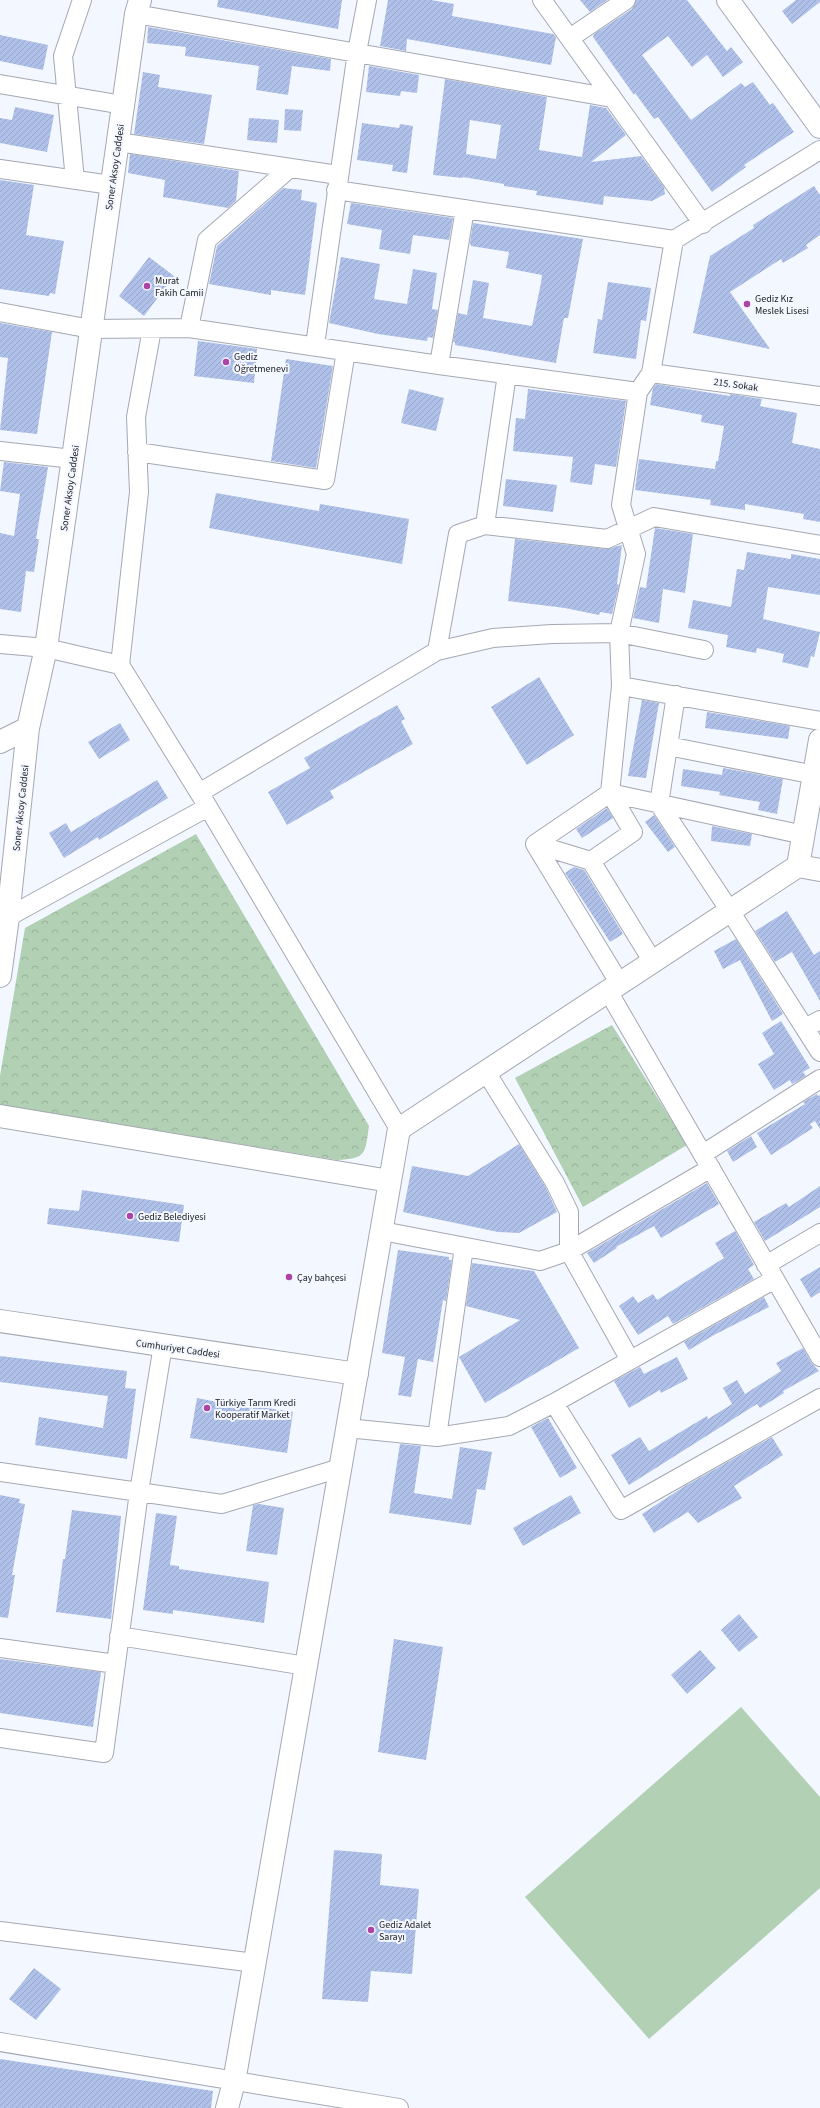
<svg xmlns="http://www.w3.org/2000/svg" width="820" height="2108" font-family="'Source Sans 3',sans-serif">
  <defs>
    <pattern id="park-crowns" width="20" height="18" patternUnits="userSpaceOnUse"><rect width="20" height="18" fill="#b1d0b4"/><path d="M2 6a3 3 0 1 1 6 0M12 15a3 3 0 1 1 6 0" fill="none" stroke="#98b29b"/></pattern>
    <pattern id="building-hatch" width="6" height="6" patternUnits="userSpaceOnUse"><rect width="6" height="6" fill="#b0c1e9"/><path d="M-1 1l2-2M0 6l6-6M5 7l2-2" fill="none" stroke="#97a6c8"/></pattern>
  </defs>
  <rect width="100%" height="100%" fill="#f3f7ff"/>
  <path fill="url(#park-crowns)" d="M196,834L369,1126C365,1153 367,1159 337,1160L0,1105V1076L25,928Z
    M612,1025L687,1145L583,1207L515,1078Z"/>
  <path fill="#b1d0b4" d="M741,1707L820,1797V1888L649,2039L525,1897Z"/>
  <path fill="url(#building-hatch)" fill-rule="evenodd" d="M218,0H342L338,29L217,7Z
    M388,0H431L454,4L452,16L553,34L556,37L551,65L407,39L406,51L380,46Z
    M580,0H607L590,12Z
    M636,0H687L727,51L731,47L743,62L723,77L707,55L692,67L668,36L642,55L691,120L741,83L745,87L753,82L770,105L773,103L794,132L744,165L746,167L712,192L658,117L654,119L635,93L634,95L593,37L594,34L632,9Z
    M796,0H820V2L792,24L782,11Z
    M148,27L331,59L330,71L292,66L288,95L256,90L259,66L185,56L186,47L147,43Z
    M0,35L48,45L43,70L0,61Z
    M369,66L419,75L417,93L401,91L400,96L366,92Z
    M143,72L160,75L158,87L212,95L204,144L134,134Z
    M445,79L547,97L539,150L582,157L590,105L606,108L626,135L591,162L641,156L664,187L665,194L652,201L604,196L603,205L536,195L537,191L504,186V184L463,177V178L433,175ZM470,120L501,125L496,159L466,154Z
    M15,107L54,115L47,152L0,143V118L12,120Z
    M285,109L303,110L301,131L284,130Z
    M249,118L279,120L277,143L247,140Z
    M362,123L399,128L400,124L413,126L407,173L392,171L393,165L357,160Z
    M130,154L239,171L236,201L228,208L163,197L165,180L128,173Z
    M0,180L34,185L26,235L64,241L55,294L50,293L49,296L0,289Z
    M814,186L820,195V235L806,245L808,248L783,263L781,259L730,292L770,349L693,333L710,256L754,228L753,225Z
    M283,188L302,190L301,200L317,203L305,295L271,290V295L209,284L217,246Z
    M351,203L453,218L449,240L413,235L410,254L379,249L382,230L347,224Z
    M473,223L583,239L568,318H564L556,363L455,345V342H453L458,313L467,315L473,280L489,283L483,318L532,326L541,283L542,275L506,268L509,252L471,246L470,243Z
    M149,257L174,276L144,316L119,296Z
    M341,257L380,264L374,299L407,304L413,269L437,273L432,309L438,310L433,338L428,337L427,341L378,334L329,323Z
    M608,282L651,288L646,321L641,320L636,359L593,353L598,319L602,320Z
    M0,323L52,332L37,434L0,430L8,358L0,357Z
    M198,341L257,349L254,383L194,376Z
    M286,359L333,366L316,468L271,461Z
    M656,384L730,396V394L762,399L760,406L797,413L792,443L820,449V522L803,519L804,514L745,504V510L710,505L711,500L635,490L639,459L715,469L716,461H718L724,426L701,422L702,415L650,405L653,388Z
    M409,389L444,398L436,431L401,423Z
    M528,389L626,401L616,467L595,464L592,485L570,482L573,457L513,451L516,418L525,419Z
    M4,462L48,467L36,539H39L34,572L26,571L21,612L0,609V533L14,536L20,494L0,491Z
    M506,479L557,485L553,512L503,506Z
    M216,493L319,511L320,504L409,519L402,564L209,528Z
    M655,528L693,534L685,593L663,589L659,623L633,618L640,587L646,588Z
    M515,539L606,549L622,545L617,584L619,585L612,614L600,612L599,615L565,608L508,601Z
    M747,552L791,559V554L820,559V595L768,587L763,619L820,632L814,657L811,656L808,668L782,662L784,654L757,648L756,653L726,647L728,635L688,628L693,600L731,607L737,569L744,570Z
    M539,677L574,735L527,765L491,707Z
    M642,700L659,703L646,778L628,776Z
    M397,705L405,719L401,721L413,744L330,791L334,798L287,825L268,792L310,768L304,758Z
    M707,712L790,726L788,739L705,728Z
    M120,723L130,740L99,759L88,742Z
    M723,768L783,779L777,814L758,810L760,802L719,795L720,792L681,786L683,769L722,775Z
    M157,780L168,798L99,840L98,837L64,858L49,833L66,823L71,832Z
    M607,808L613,818L582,838L576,829Z
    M654,815L675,847L668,852L645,822Z
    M712,826L752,834L750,846L711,841Z
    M574,867L584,870L623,934L610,942L565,873Z
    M787,911L814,955L820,951V1001L792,952L775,962L755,931Z
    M736,939L783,1014L772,1021L740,960L723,969L714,951Z
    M781,1021L810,1068L803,1072L806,1076L792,1084L790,1080L774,1090L758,1064L774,1054L762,1033Z
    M817,1094L818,1096L820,1095V1129L815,1121L810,1124L813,1128L771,1155L757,1133L805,1104L803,1102Z
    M751,1136L757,1147L733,1162L727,1151Z
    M519,1144L546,1188L557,1212L519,1233L498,1232L403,1212L412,1166L468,1176Z
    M707,1183L719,1204L661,1238L654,1226L616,1247L617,1248L594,1263L587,1253Z
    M820,1186V1207L765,1241L754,1222L786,1203L789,1207Z
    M82,1190L184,1205L179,1242L47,1224L49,1208L79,1211Z
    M735,1231L754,1265L748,1269L754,1279L673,1324L668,1316L638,1335L619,1306L633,1296L638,1303L653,1294L657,1300L724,1258L715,1243Z
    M398,1250L449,1257V1260H452L446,1301L443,1300L433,1362L418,1359L411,1397L398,1395L405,1357L382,1353Z
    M472,1263L534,1271L579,1348L485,1403L459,1357L520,1320L466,1306Z
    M820,1267V1292L811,1298L800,1279Z
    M764,1297L769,1307L714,1335L689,1350L684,1342Z
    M803,1348L811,1362L819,1371L783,1391L784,1393L760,1408L757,1404L629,1485L611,1455L640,1437L649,1451L707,1416L708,1419L732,1404L723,1388L737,1380L745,1394L781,1371L776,1363Z
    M0,1356L127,1371L125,1388L136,1389L127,1459L35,1445L39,1417L103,1428L108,1396L0,1382Z
    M677,1357L688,1379L661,1393L660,1390L629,1408L614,1381L640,1367L644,1374Z
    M197,1398L253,1409L254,1406L293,1412L287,1453L190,1438Z
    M548,1418L577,1468L560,1478L531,1427Z
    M772,1437L783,1455L734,1486L742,1498L698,1523L688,1512L654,1533L642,1514L685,1486Z
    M400,1444L421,1446L414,1493L452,1499L460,1447L492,1452L485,1490L477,1489L471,1525L389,1513Z
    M0,1495L20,1499L19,1503L25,1504L12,1575H15L8,1618L0,1617Z
    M571,1495L581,1513L523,1546L513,1528Z
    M259,1504L284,1508L277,1555L246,1551L253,1505Z
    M72,1510L121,1516L111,1619L56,1612L63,1559H65Z
    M156,1513L177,1516L170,1565L179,1566V1569L269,1582L264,1623L173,1610V1614L143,1610Z
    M739,1614L758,1637L739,1652L721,1630Z
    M394,1639L443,1647L426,1760L378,1752Z
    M700,1650L716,1668L687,1694L671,1675Z
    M0,1659L101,1672L93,1727L0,1713Z
    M334,1850L382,1854L380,1885L419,1889L412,1974L371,1971L368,2002L322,1999Z
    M34,1968L61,1989L36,2020L9,1999Z
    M0,2059L213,2091L211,2108H0Z"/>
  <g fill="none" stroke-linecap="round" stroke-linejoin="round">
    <defs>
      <path id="minor" d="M542,0L703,224
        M136,14L612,98
        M570,38L626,0
        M0,84L123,105
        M118,142L338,175
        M0,169L111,185
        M75,180L63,56L82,0
        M336,190L674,240L820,150
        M0,312L91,329L189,328L439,365L638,392
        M189,328L207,240L290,168
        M315,345L357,52L367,0
        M439,365L465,209
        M651,373L820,396
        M0,451L73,459
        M137,452L325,480L346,351
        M485,525L507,374
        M0,644L46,648L120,665L208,807L399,1129
        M437,651L458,534L485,525L607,539L654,517L820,545
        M120,665L139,492L136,417L152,329
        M621,686L820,721
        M676,695L659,804L730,911L820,1052
        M668,746L820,776
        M199,793L437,651L493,638L552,634L619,633L704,650
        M610,793L804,835
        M535,844L591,861L653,962
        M591,861L633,832L610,793
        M8,917L208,807
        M620,984L535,844L610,793L621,686L619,633L636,554L621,505L638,392L651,373L674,240
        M608,991L820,1357
        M805,1028L820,1020
        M486,1072L555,1183L569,1212V1251L630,1360
        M703,1154L820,1079
        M382,1231L540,1261L569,1251L711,1168
        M766,1265L820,1233
        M554,1403L621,1510L820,1398
        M347,1428L437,1437L509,1426L554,1403L775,1279
        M437,1437L464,1247
        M0,1472L222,1504L340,1468
        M119,1636L306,1666
        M0,1648L116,1664
        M0,1738L104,1753L139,1492L163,1345
        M0,1931L255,1963
        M0,2042L399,2108"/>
      <path id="tertiary" d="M728,0L820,127
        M0,742L28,728
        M798,866L820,870
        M0,976L8,917L28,728L46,648L136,14L140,0
        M0,1116L390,1181
        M0,1321L357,1374
        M227,2108L234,2082L399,1129L798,866L820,740"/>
    </defs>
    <use href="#minor" stroke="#a4a8b2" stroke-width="20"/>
    <use href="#tertiary" stroke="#a4a8b2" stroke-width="24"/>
    <use href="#minor" stroke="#fff" stroke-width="18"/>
    <use href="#tertiary" stroke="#fff" stroke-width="22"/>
  </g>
  <g fill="#ad43a5" stroke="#f3f7ff" stroke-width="1.5">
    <circle cx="147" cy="286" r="4"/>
    <circle cx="747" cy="304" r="4"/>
    <circle cx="226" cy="362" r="4"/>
    <circle cx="130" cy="1216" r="4"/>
    <circle cx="289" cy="1277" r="4"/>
    <circle cx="207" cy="1408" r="4"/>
    <circle cx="371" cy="1930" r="4"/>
  </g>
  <g text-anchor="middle" stroke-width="4" stroke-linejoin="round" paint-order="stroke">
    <g font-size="10" fill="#212226" stroke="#f3f7ff">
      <text transform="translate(114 167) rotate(-82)" y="4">Soner Aksoy Caddesi</text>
      <text transform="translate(736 384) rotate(8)" y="4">215. Sokak</text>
      <text transform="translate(69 488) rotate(-82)" y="4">Soner Aksoy Caddesi</text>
      <text transform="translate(20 808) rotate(-84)" y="4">Soner Aksoy Caddesi</text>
      <text transform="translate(178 1348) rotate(8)" y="4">Cumhuriyet Caddesi</text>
    </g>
    <g font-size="10" fill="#212226" stroke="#f3f7ff" text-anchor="start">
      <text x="155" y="284">Murat<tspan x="155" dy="12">Fakih Camii</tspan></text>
      <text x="755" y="302">Gediz Kız<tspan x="755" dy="12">Meslek Lisesi</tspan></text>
      <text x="234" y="360">Gediz<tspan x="234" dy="12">Öğretmenevi</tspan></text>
      <text x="138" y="1220">Gediz Belediyesi</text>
      <text x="297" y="1281">Çay bahçesi</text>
      <text x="215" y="1406">Türkiye Tarım Kredi<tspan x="215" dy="12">Kooperatif Market</tspan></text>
      <text x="379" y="1928">Gediz Adalet<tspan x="379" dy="12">Sarayı</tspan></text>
    </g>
  </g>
</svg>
